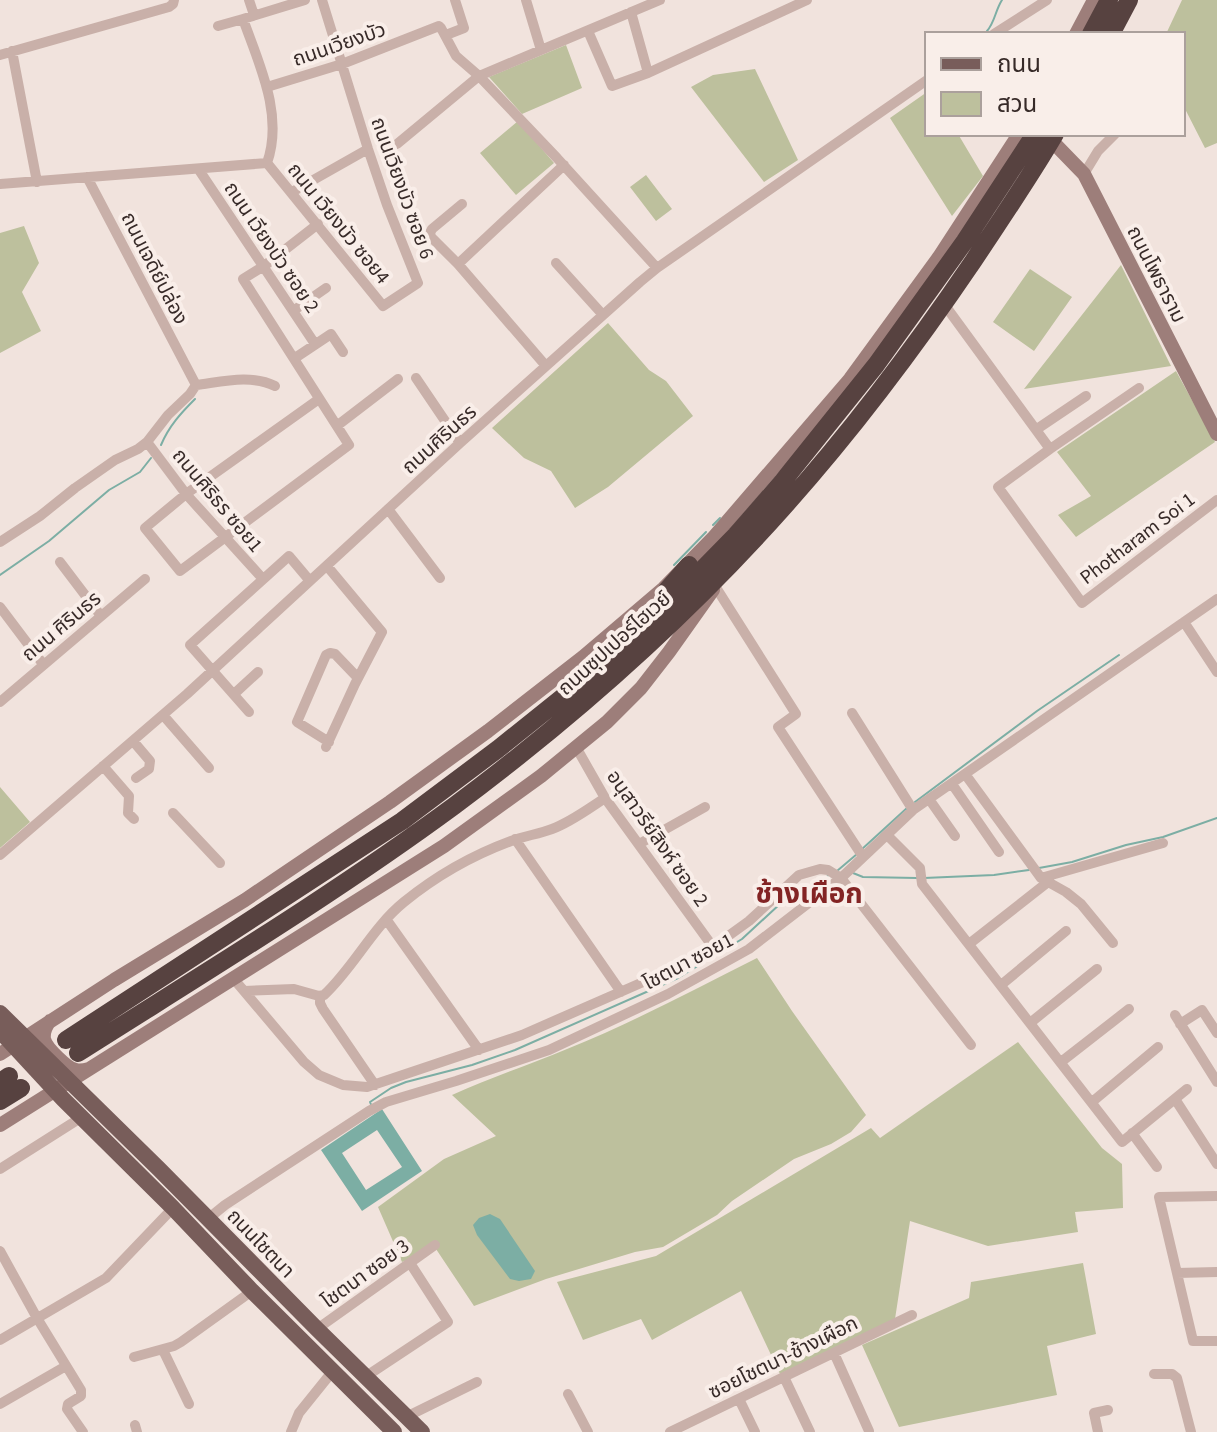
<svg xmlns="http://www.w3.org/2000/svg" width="1217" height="1432" font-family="'Source Sans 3','Noto Sans Thai',sans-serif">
  <rect width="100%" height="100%" fill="#f1e3dd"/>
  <path fill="#bdc09d" d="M1182,0H1217V143L1205,148L1183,105V34H1166Z
    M566,45L582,88L522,114L489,77Z
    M755,69L798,160L764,182L691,87L713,75Z
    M927,92V134H958L983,176L952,216L890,118Z
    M518,121L554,163L516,195L480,153Z
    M646,175L672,209L656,221L630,187Z
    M24,226L39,263L22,292L41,331L0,353V233Z
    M1121,265L1171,366L1024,389Z
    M1030,269L1072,297L1034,351L993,322Z
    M608,323L649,370L666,381L693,416L608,487L575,508L551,471L524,458L492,428Z
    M1176,371L1215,442L1076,537L1058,515L1091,496L1057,452Z
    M0,787L30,822L0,848Z
    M757,958L792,1011L866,1115L851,1132L831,1144L794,1159L732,1201L717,1215L663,1247L635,1252L546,1279L474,1306L436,1249L402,1262L378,1207L444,1159L496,1136L452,1095C489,1078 529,1065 567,1049C632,1023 695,989 757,958Z
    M1018,1042L1102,1148L1122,1164L1123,1208L1075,1212L1078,1232L988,1246L910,1221L895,1319L780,1374L741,1291L652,1340L641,1319L583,1340L557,1282L656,1256L871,1128L880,1138Z
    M1083,1263L1096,1334L1047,1346L1057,1395L899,1427L862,1345L969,1298L971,1282Z"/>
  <path fill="#7caea4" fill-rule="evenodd" d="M382,1109L422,1171L362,1211L321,1150ZM377,1130L402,1167L366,1190L342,1153Z
    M490,1214L500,1219L535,1271L531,1279L519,1281L510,1279L477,1235L473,1225L479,1218Z"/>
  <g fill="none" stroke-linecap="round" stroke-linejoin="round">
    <path stroke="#7caea4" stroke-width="2" d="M988,34L987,31C995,22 995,11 1002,0
      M161,445C169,426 181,413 195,399
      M713,525L720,518
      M674,565L706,532
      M0,575L49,541L109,490L140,472L151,458
      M915,802L1037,711L1119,655
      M861,850L907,808
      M1039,868L1072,862L1126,845L1163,837L1217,818
      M837,871L857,854
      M853,873L863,877L917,878
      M924,878L994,875L1029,870
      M372,1107L370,1102L391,1088L406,1082L472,1065L515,1050L678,978L742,939L781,903L828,876"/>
    <path stroke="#c9b0a9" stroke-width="10" d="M249,0L254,15
      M526,0L541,50
      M631,12L648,73
      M218,26L243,19
      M588,31L612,86L648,73L807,0
      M994,34L1047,0
      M446,35L464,28L455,0
      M12,51L37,182
      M0,55L169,7L173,4L174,0
      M267,87L342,64L439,26L441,28L456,56L479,76L557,158L657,268
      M397,144L479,76L660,0
      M267,163L383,306L418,283L387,205L368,149L322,0
      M199,170L315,344
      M1084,174L1098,151L1115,134
      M87,177L196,385
      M0,184L267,163C284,115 259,64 243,19L305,0
      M292,192L368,149
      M462,204L432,229L430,233L431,237L458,264L546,366
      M318,224L264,266L243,279L349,445L180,571L145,528L186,494L319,399
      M556,263L603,315
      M458,264L564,165
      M944,304L1050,449L998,487L1082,603L1217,500
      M293,311L326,288
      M295,358L331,334L343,352
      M416,378L460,443
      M196,385C221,382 251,374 275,386
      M338,425L398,379
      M1037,429L1086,396
      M147,442L186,494L263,579
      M1050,449L1139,388
      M388,509L440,578
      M0,542L40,516L75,488L115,460L138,449L147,442L168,415L190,394L196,385
      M60,562L101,616
      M715,586L796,714L778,727L863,857
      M0,607L43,664
      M1184,622L1217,672
      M234,694L258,672
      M0,702L145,579
      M249,712L190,645L289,556L310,581
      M852,713L913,810
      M163,715L209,768
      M133,741L150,761L149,769L136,778
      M329,742L297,722L326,655L330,653L335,654L358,678
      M326,747L355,684L382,632L327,566
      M576,747L605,798L713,947
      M103,766L129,796L128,813L134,819
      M965,774L1041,878L1066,892L1081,904L1113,943
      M952,784L999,852
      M929,799L955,836
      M173,813L220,863
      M887,835L920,868L922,884L1122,1142L1187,1089
      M515,839L621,992
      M639,844L705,807
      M0,855L187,694L460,443L640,282L657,268L927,80
      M1041,878L1163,843
      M386,919L479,1050
      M969,944L1048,882
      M233,978L304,1062L319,1075L343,1085L367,1087L522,1035L666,972L713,947L749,921L799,875L820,869L828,870L841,878L971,1045
      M1001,985L1066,931
      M244,991L294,989L319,996L324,995C354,967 372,928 404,902C436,876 473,855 511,841C524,836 539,834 552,829C571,822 588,809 605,798
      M320,996V1003L323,1009L375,1085
      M1175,1015L1217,1082
      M1030,1023L1097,969
      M1180,1024L1202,1010L1217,1033
      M1061,1062L1129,1009
      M1175,1099L1217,1164
      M1092,1102L1158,1047
      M1132,1133L1157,1167
      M0,1169L82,1117
      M1217,1196L1159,1197L1193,1341H1217
      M209,1218L225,1205L369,1111L386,1102L456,1081L549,1050L668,994L749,949L841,878L913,810L1217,599
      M0,1251L37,1318L81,1390V1396L68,1404L67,1409L83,1432
      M1177,1273L1217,1272
      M317,1329L435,1245
      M0,1340L106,1278L173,1208
      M163,1350L189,1404
      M834,1353L869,1431
      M134,1357L174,1346L181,1342L252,1291
      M1154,1374H1172L1177,1378L1191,1432
      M365,1377L448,1322L410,1263
      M784,1377L810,1432
      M568,1394L588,1432
      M739,1399L755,1432
      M0,1404L66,1366
      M406,1417L477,1382
      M135,1425L137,1432
      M291,1432L299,1413L332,1372
      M670,1432L912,1315
      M1098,1432L1094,1413L1108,1410"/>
    <path stroke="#9d7e7a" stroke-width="14" d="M1076,34L1094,0
      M1051,140L1084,174L1217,434
      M50,1021C46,1026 43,1032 44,1039C46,1048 68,1069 76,1070C80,1071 85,1070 89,1069
      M0,1054L114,980L245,900L390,802L488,731L583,657L664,588L713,538L850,379L939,257L1019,134
      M0,1125L444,846L541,776L607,722L641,688L669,652L713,590"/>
    <path stroke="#785d5a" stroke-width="16" d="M0,1013L159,1169L317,1329L422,1432
      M0,1031L63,1099L173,1208L252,1291L394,1432"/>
    <path stroke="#574240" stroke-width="18" d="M1091,34L1109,0
      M1111,34L1129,0
      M667,590L689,565
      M66,1040L402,821L498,749L609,660L689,583L736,535L783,481L876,365L965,241L1035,134
      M78,1053C204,973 333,895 454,806C572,718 684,619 782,509C852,431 915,347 974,260C1001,219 1030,177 1055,134
      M0,1082L9,1076
      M0,1101L21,1088"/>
  </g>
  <g text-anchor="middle" stroke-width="8" stroke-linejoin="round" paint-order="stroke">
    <g font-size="20" fill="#372a28" stroke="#f9eee9">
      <text transform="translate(339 44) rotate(-19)" y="7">ถนนเวียงบัว</text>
      <text transform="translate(403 188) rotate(70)" y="7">ถนนเวียงบัว ซอย 6</text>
      <text transform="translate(339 223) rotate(51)" y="7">ถนน เวียงบัว ซอย4</text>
      <text transform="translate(272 247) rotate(56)" y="7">ถนน เวียงบัว ซอย 2</text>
      <text transform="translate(155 268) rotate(63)" y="7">ถนนเจดีย์ปล่อง</text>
      <text transform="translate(1157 274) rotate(63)" y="7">ถนนโพธาราม</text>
      <text transform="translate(439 439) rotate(-42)" y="7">ถนนศิรินธร</text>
      <text transform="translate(218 500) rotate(50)" y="7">ถนนศิริธร ซอย1</text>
      <text transform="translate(1137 538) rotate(-37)" y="7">Photharam Soi 1</text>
      <text transform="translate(61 626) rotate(-40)" y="7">ถนน ศิรินธร</text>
      <text transform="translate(614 643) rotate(-42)" y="7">ถนนซุปเปอร์ไฮเวย์</text>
      <text transform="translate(658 838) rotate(55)" y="7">อนุสาวรีย์สิงห์ ซอย 2</text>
      <text transform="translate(688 961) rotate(-28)" y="7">โชตนา ซอย1</text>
      <text transform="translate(261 1243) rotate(46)" y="7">ถนนโชตนา</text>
      <text transform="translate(365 1273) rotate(-36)" y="7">โชตนา ซอย 3</text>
      <text transform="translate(783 1357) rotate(-26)" y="7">ซอยโชตนา-ช้างเผือก</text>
    </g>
    <g font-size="28" font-weight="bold" fill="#832424" stroke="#f9eee9">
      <text x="809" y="903">ช้างเผือก</text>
    </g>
  </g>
  <rect x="925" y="32" width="260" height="104" fill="#f9eee9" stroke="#aba09c" stroke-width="2"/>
  <rect x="941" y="58" width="40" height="12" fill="#785d5a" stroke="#aba09c" stroke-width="2"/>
  <text x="997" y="72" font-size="24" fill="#372a28">ถนน</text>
  <rect x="941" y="92" width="40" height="24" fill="#bdc09d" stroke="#aba09c" stroke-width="2"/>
  <text x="997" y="112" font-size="24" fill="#372a28">สวน</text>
</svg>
